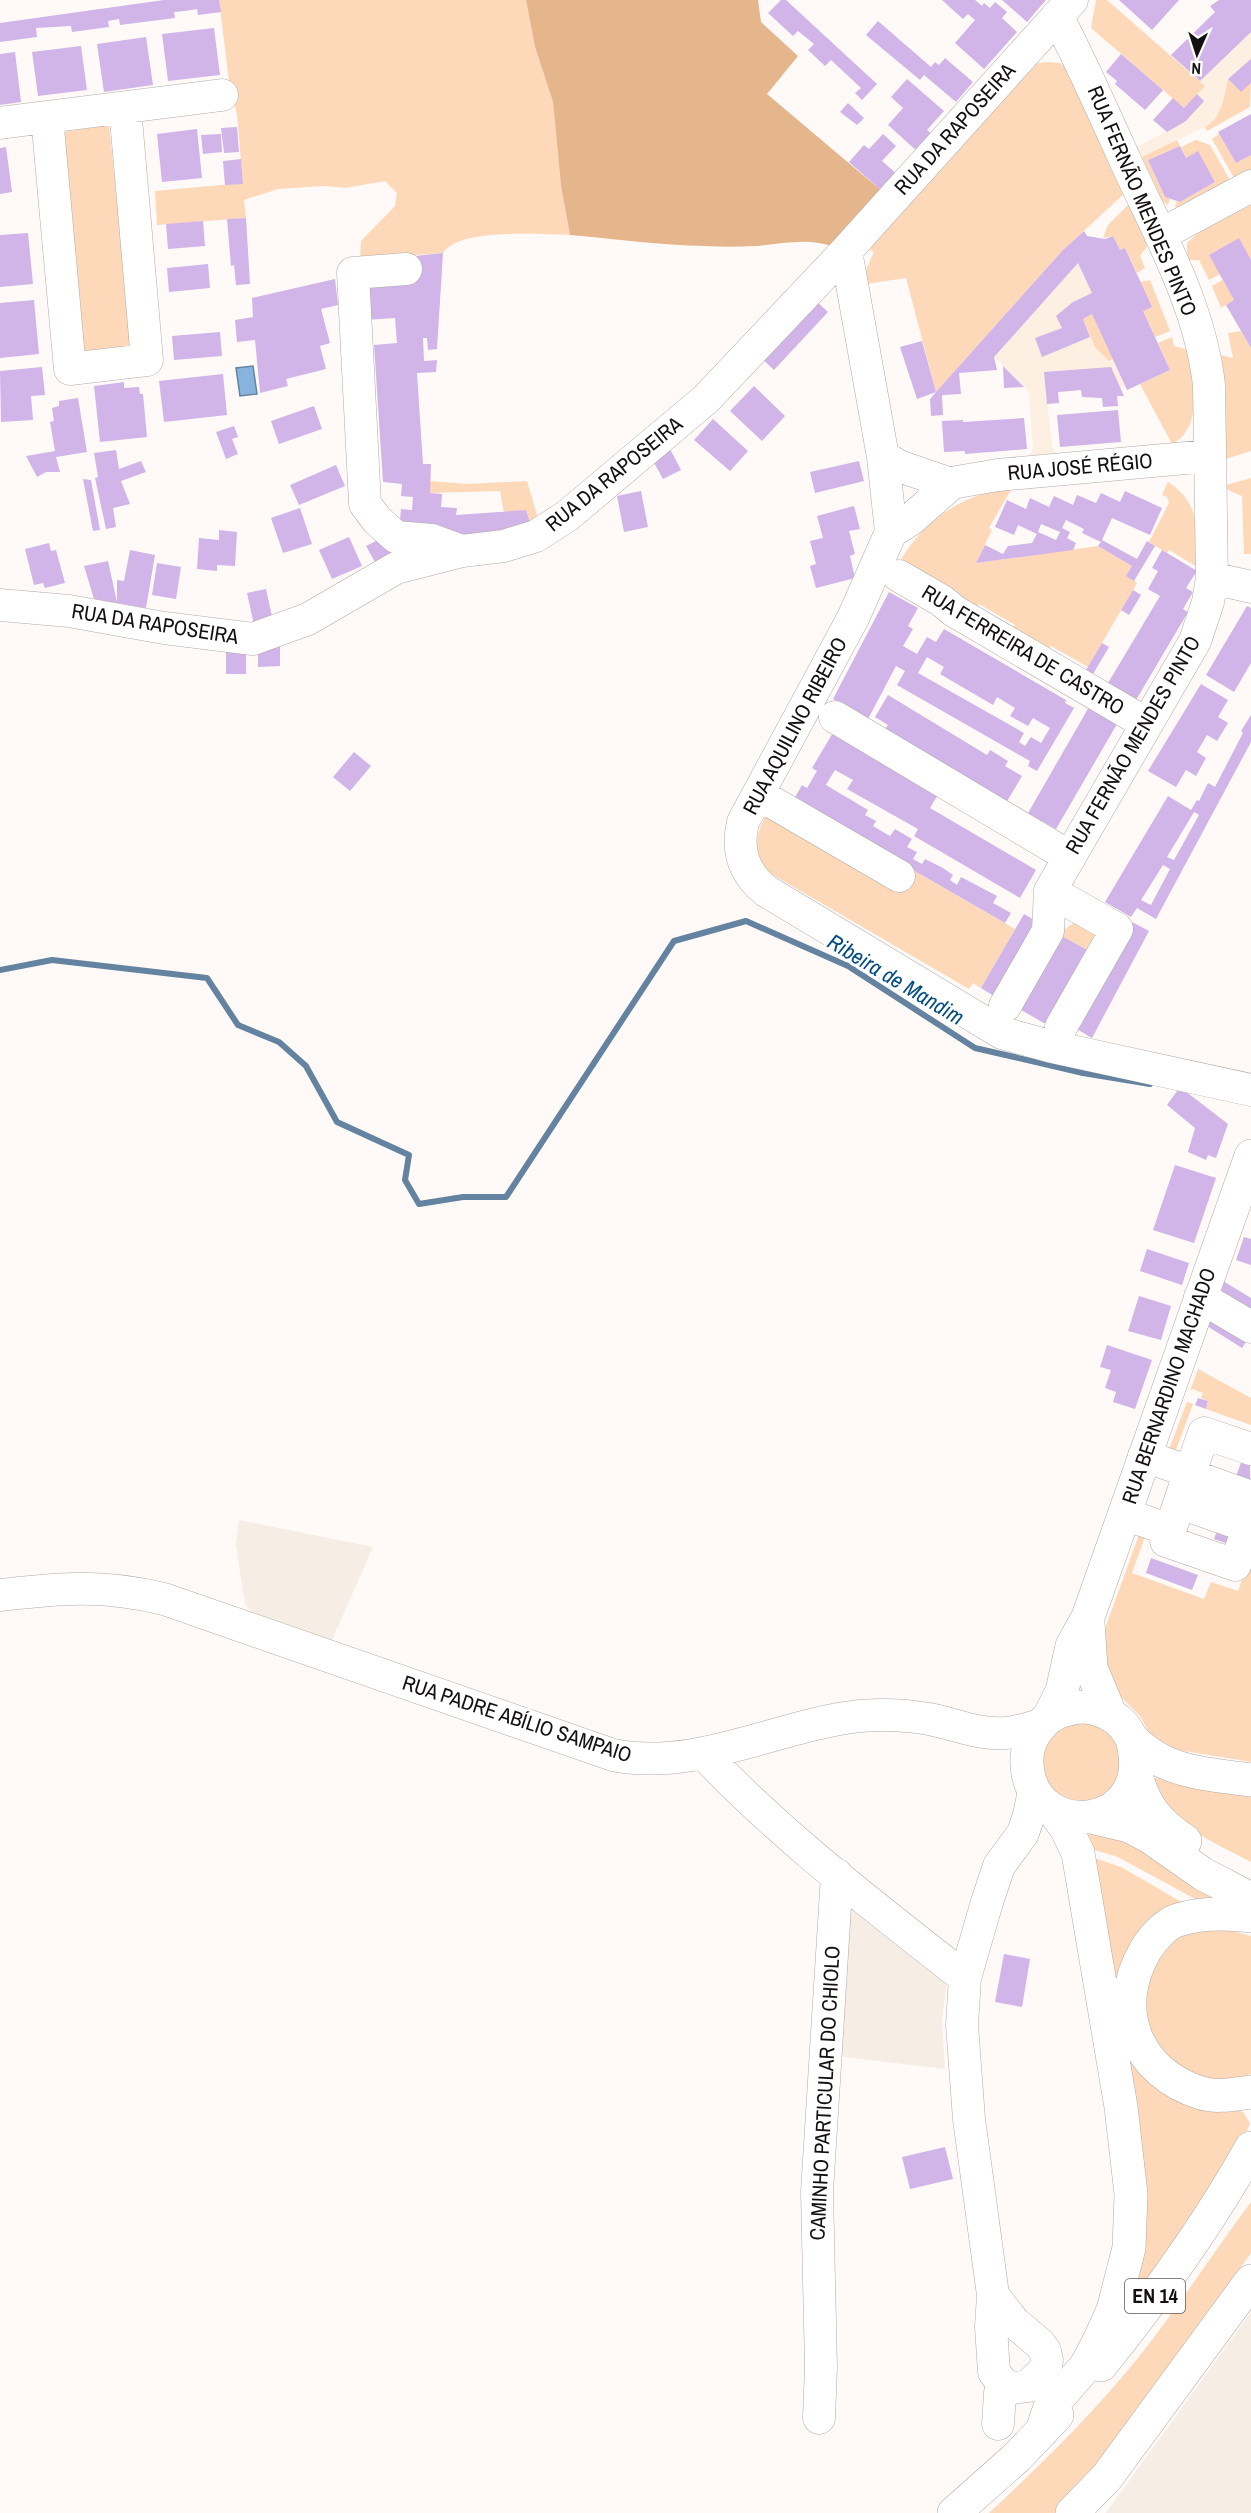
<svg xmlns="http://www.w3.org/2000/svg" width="1251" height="2513" font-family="'Archivo Narrow',sans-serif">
  <rect width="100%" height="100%" fill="#fffaf7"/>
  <path fill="#f6ede4" d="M239,1520L373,1547L332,1640L253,1614L245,1604L236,1545Z
    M853,1900L947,1981L942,2020L945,2069L828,2055L841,1905Z
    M1251,2312V2513H1106Z"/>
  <path fill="#fdefe1" d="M1251,3V83L1241,92L1228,79L1220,110L1211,124L1142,157L1137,147L1186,121L1192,115L1184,108L1205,86L1185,67Z
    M1063,250L1078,263L1092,293L1073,302L1081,319L1109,361L1113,359L1125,387L1046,393L1052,447L1057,453L1064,454L1026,456L1031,454L1033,450L1029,392L980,342Z"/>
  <path fill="#fdd9b9" d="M219,0H526L535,47L553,102L561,186L570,235C541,235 459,227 443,253L360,259L361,241L395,206L397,193L385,181L345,188L324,186L278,189L244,200L246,218L157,225L155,191L243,183L237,115L229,81Z
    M1096,0H1107L1205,86L1184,108L1091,28Z
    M1049,62L1059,63L1068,68L1125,193L1063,250L936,392L906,278L866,284V270L874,252L870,250L888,218L1030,64Z
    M1228,79L1241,92L1251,83L1250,107L1207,131L1205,127C1222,119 1224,95 1228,79Z
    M109,125L132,342L130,347L84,352L64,132Z
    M1219,134L1236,163L1251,155V169L1234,178L1212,139Z
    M1177,140L1180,146L1148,160L1165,197L1170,199L1168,205L1162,201L1142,157Z
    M1196,140L1210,145L1230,180L1178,208L1175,207L1177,201L1180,202L1215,182L1198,152L1186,158L1181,147Z
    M1130,203L1148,245L1140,256L1145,268L1137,273L1125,248L1120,250L1113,236L1103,238L1108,225Z
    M1251,203V260L1238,239L1209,255L1220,274L1209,280L1199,260H1187V243L1200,231Z
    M1150,280L1170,331L1155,337L1143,311L1140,282Z
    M1223,280L1234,300L1221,308L1212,286Z
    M1092,314L1113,359L1109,361L1095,347L1083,319Z
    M1241,331L1251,348V451L1226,459V389L1221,355L1233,358L1228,333Z
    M1172,337L1174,346L1188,350C1194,378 1204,428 1172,444L1140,384L1170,370L1158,343Z
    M1251,478V554H1244L1242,496L1226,489V485Z
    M430,481L467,484L527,481L539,522L532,528L526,510L504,513L500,491L430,493Z
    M1168,482C1202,504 1196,531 1197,567L1169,550L1167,553L1149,542L1169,503L1167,497L1162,495Z
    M1012,488L989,528L992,530L976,563L1098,546L1132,566L1127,576L1137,583L1088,667L1051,646L1047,653L1011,632L1015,625L979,604L976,610L898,565C921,522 962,493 1012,488Z
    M768,812L911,869L1015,929L981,988L973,983L969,989L773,875C751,856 754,835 768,812Z
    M1075,922L1098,933L1091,952L1058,934Z
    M1198,1369L1251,1398V1425L1206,1409L1208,1401L1201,1398L1203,1393L1192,1389L1190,1391Z
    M1187,1402L1193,1404L1174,1455L1168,1452Z
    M1141,1529L1147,1531L1132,1573L1204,1599L1211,1582L1238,1591L1251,1556V1762L1166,1748L1149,1733L1140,1716L1121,1697L1108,1674L1103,1642L1106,1626Z
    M1083,1719L1112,1733L1123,1763L1110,1792L1090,1802H1068L1043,1781C1040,1737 1042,1734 1083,1719Z
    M1154,1778L1251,1789V1862C1220,1845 1177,1829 1159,1796C1156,1791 1156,1784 1154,1778Z
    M1081,1832L1120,1835L1212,1897L1197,1900L1118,1857L1088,1848Z
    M1094,1858L1121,1867L1185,1904L1121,2025L1233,2109L1243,2112L1250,2123L1244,2138L1146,2290L1128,2302Z
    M1185,1930H1229L1251,1936V2074L1239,2079L1210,2083L1171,2065L1141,2017L1152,1960Z
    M1251,2202V2253L1115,2441L1059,2513H989C1048,2458 1106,2401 1155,2336C1188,2292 1218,2246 1251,2202Z"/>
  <path fill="#e5b68c" d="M526,0H758L761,22L798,56L767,94L883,192L834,247C808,237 782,244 756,246C739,247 722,247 705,246C660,245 615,239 570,235L561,186L553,102L535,47Z"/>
  <path fill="#87b4de" stroke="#6483a0" stroke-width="1.5" d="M253,366L257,394L240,396L236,368Z"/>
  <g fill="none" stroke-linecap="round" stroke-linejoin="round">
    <path stroke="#6483a0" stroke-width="6" d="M0,970L52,960L207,978L238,1025L279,1042L306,1066L337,1122L409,1155L405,1180L419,1204L463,1197H506L674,941L746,921L848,966L975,1048L1083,1073L1150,1084"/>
  </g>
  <path fill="#d1b4e8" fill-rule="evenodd" d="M164,0H219L221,12L198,15L197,9L185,11L174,12L175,18L120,25L119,19L108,21L109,27L72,32L71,26L36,28L37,37L0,42V23Z
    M781,0H786L877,84L862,100L855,93L861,88L831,60L825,66L808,50L814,44L798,31L793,36L768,13Z
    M942,0H975L982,6L984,3L990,8L995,2L1007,12L1002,18L1017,32L984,69L955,43L975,20L968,14L963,19Z
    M1002,0H1046L1027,22Z
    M1119,0H1179L1152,30Z
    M1219,0H1251V32L1200,81L1171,55L1215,12L1210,6Z
    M878,21L931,67L935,62L939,65L945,58L973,82L956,102L924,75L920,80L866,35Z
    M214,28L220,75L168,81L162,34Z
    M146,37L153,85L104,92L97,44Z
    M81,46L87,90L38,96L32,52Z
    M15,52L21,102L0,105V54Z
    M1121,54L1163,90L1145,110L1115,84L1117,81L1106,72Z
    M1251,59V83L1241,92L1228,79Z
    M907,79L944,111L927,130L933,135L918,152L888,125L903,108L891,97Z
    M1197,94L1204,101L1186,121L1167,132L1153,120L1173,98L1184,108Z
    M848,103L864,118L857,125L840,112Z
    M1251,114V155L1236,163L1218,132Z
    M237,127L239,152L224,153L221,128Z
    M197,129L202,178L162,182L157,134Z
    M221,134L222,152L203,154L201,135Z
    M883,134L896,146L882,161L898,175L883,192L849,162L864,145L869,149Z
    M1180,146L1186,158L1198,151L1215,182L1180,202L1165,197L1148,160Z
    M6,147L12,192L0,194V148Z
    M241,159L243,184L225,185L223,161Z
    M246,218L250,284L236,285L234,265L231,266L227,219Z
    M203,221L205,246L168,249L166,224Z
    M1084,231L1087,236L1105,239L1113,236L1120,250L1125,248L1152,307L1143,311L1170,370L1127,390L1092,314L1083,319L1090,337L1042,357L1035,338L1062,328L1056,316L1073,302L1092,293L1078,263L994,357L997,370L959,373L961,394L942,395L943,415L931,416L930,399L936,392L917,399L900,347L922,341L936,392L1063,250Z
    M28,233L33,284L0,287V235Z
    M1239,238L1251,260V348L1226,305L1234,300L1209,255Z
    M443,253L437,349L428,350L427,338H423L424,361L437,360L436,372L417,373L423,464H431L430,493L442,494L441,507L457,508L456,515L526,510L532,528L501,537L399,530L401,509L412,510L413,497L401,496L402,484L383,482L374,345L397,343L395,318L365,320L362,281L415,278V256Z
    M208,264L210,288L169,292L167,268Z
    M335,279L338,305L321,309L330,343L320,346L326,369L286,379L288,386L260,393L255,340L237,342L235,320L253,317L252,298Z
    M814,299L828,312L774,370L760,357Z
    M34,300L39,354L0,358V303Z
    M220,332L222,356L174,360L172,336Z
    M1003,366L1024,387L1004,388Z
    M42,367L45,395L31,396L33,420L1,422L0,371Z
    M1111,367L1124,396H1117L1118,406L1103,407L1102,398L1082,397L1081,390L1058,392L1059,403L1047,404L1044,372Z
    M223,374L227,415L164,422L159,381Z
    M124,382V388L139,387L140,394H143L147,437L100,442L94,386Z
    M754,386L785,416L762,441L730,411Z
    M78,398L87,452L56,457L60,472H46L37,477L26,456L55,451L50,422L54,421L52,408L59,406V401Z
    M314,406L322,429L279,444L271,421Z
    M1118,410L1121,442L1060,447L1057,415Z
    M1024,418L1027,449L965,454V451L944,452L942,421L963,420V422Z
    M713,419L748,451L730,471L694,440Z
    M234,426L238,437L232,439L238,454L226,459L216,432Z
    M670,449L681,470L663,479L652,459Z
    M116,450L119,469L141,461L146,472L121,481L130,504L113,508L116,527L106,529L95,478L98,477L94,453Z
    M859,461L864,481L815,493L810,472Z
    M336,465L345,486L299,505L290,485Z
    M83,479L91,480L100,530L93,531Z
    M641,491L648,527L624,532L617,496Z
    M1125,491L1162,508L1150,535L1112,518L1102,540L1137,559L1147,541L1155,546L1134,581L1126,576L1132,566L1098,546L1101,542L1082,533L1084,529L1066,520L1062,528L1070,532L1067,538L1076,543L1073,550L976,563L985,545L1003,554L1008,546L1032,543L1037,534L1018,525L1014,535L995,527L1007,500L1026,509L1030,498L1049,507L1054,496L1073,505L1077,495L1096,503L1101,493L1120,502ZM1041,524L1060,532L1056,540L1038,532Z
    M854,506L860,529L849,531L855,554L850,556L855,578L816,588L810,566L816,564L810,541L823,538L817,516Z
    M300,508L312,544L283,553L271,518Z
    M219,530L237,532L235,566L217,565V571L197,569L199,538L219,540Z
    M349,537L362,566L332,579L319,550Z
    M384,537L394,555L376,564L366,546Z
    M49,543L51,551L56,550L65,583L45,588L43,583L34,585L25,549Z
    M130,550L155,555L146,608L94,599L84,566L108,561L117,602V580L124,581Z
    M1162,550L1197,571L1186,588L1193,592L1183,609L1188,612L1136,700L1108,683L1160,596L1148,589L1158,571L1152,568Z
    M157,563L181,567L176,599L152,595Z
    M266,589L273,621L254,625L247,593Z
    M1133,590L1141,595L1129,615L1121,610Z
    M889,592L918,608L908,626L913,629L903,646L917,654L927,637L936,642L944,629L1066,700L1065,703L1074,708L1037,771L1028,766L1030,761L897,685L905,671L896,666L868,719L833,699ZM927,657L944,667L940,674L993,705L997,697L1015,708L1010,716L1028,726L1033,718L1050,728L1041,743L1031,737L1025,746L1019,742L1024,733L918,673Z
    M1247,606L1251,608V663L1234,692L1206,675Z
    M280,641V666L258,667V642Z
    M1102,643L1109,647L1093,674L1086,670Z
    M226,646H246V674H226Z
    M1201,684L1228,700L1218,717L1228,723L1217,741L1207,735L1197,752L1206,758L1196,776L1186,770L1176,787L1148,771Z
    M888,695L987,755L990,750L1008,761L1005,766L1022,776L1006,803L883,732L888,725L875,717Z
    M1089,707L1117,724L1056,829L1028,813Z
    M1251,715V742L1156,919L1137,908L1131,917L1105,902L1168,796L1191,810L1197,800L1199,801L1208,783L1215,787L1243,733L1241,731ZM1194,812L1199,815L1174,860L1167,857ZM1163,865L1170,869L1151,905L1141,900Z
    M834,731L939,793L930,808L1036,870L1020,898L914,836L918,829L847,789L853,780L835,770L830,778L826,785L868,810L865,815L876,821L873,826L890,836L895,829L912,839L907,847L917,852L913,859L922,864L925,859L943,868L953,875L950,880L957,885L961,877L997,896L993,903L1011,913L1005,923L793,801L802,785L807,788L817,771L812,768Z
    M354,752L371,766L350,791L333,777Z
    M1024,914L1041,924L997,998L981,988Z
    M1132,922L1149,931L1092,1038L1075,1028Z
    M1058,934L1091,952L1049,1026L1016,1007Z
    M1180,1087L1228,1124L1216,1158L1208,1155L1206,1160L1188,1152L1195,1128L1167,1105Z
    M1175,1165L1216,1178L1194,1243L1153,1230Z
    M1244,1237L1251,1239V1265L1236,1260Z
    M1147,1249L1189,1263L1182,1285L1140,1271Z
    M1223,1281L1251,1298V1321L1215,1299Z
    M1139,1296L1171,1306L1161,1340L1128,1331Z
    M1213,1308L1251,1334L1242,1348L1207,1326Z
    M1107,1345L1152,1360L1135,1409L1113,1402L1116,1392L1105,1388L1111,1370L1100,1367Z
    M1198,1398L1208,1401L1206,1409L1195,1405Z
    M1249,1440L1251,1500L1234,1546L1214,1539Z
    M1151,1558L1198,1575L1192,1590L1146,1573Z
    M1004,1954L1030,1959L1022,2007L995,2002Z
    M945,2147L953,2179L910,2189L902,2157Z"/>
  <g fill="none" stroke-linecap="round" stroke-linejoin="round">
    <defs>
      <path id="minor" d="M47,117L70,369L138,361L147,360L125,108
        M0,123L222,95
        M1160,235L1251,186
        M846,251L883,457L891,532L853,618L743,822C736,851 744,873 766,891L1002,1033L1053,1047L1251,1090
        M406,269L353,273L365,504L377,520L396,537L432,540L459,550
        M883,457L899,466L951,484
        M891,532L910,520L951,484L957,482L998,475L1208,456
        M899,576L942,601L954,611L1147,724
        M1212,578L1251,587
        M0,605L69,611L164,628L253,639L308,619L396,568L462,551L504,546L536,536L567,516L706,399L846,251L1072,0
        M835,717L1070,857
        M758,794L899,876
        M1050,891L1117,929L1061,1027
        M1005,1006L1048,931L1050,891L1195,641L1208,602L1212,578L1209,385C1200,305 1158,232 1125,160C1103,112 1082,63 1057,16
        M1200,1297L1251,1327
        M1190,1472L1204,1433L1251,1449
        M1190,1475L1251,1497
        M1180,1503L1249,1527
        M1124,1514L1170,1530L1190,1472L1144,1456
        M1170,1530L1166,1541L1235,1565L1251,1521
        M0,1595C62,1588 102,1584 164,1599L613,1755C697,1772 777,1725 860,1716C883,1714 906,1715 929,1719C955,1724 978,1735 1005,1733C1017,1732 1029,1728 1041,1725
        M703,1753C782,1837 875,1907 965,1978
        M993,2295L1014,2322L1040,2344L1045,2351L1047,2360L1045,2370L1028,2386L1014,2388L1003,2384L994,2372L991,2327L993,2295L969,2119L962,2025L965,1978L987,1902L999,1866L1023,1833L1029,1815L1034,1791
        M819,2418L821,2367L817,2192L837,1875
        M998,2424L1000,2393L1003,2384"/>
      <path id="major" d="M1088,1622L1091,1668L1110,1714
        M1049,1717L1062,1691L1072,1646L1088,1617L1251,1156
        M1132,1739C1158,1832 1032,1844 1027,1765C1026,1750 1031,1735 1042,1724C1050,1714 1062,1710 1073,1708C1091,1704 1111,1712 1123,1725C1127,1729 1129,1735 1133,1740C1141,1748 1152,1756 1162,1761C1188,1774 1223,1776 1251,1780
        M1136,1775C1145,1807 1157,1822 1185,1841
        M1091,1817L1129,1826L1150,1837L1203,1874L1251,1899
        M1251,1916C1227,1913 1202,1912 1178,1920C1165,1924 1152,1939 1145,1951C1111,2009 1136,2073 1201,2093C1217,2098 1235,2094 1251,2092
        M1101,2365C1156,2297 1208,2225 1251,2148
        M1042,2431L1050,2407L1086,2366L1100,2339L1113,2310L1129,2248L1131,2194L1121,2107L1078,1853L1066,1828L1052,1809
        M954,2513L1017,2457L1057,2415
        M1072,2513L1107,2477L1251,2281"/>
    </defs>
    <use href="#minor" stroke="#afaba8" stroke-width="33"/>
    <use href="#major" stroke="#afaba8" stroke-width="34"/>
    <use href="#minor" stroke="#fff" stroke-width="32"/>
    <use href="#major" stroke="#fff" stroke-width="33"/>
  </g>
  <g text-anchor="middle" stroke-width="6" stroke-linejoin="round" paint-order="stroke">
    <rect fill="#fff" stroke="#5a5858" stroke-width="1.5" x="1125" y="2279" width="60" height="34" rx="4.5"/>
    <g font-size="20" font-weight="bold" fill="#131110">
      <text x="1155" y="2303">EN 14</text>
    </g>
    <g font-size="21" fill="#131110" stroke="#fff">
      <text transform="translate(955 129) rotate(-48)" y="7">RUA DA RAPOSEIRA</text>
      <text transform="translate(1142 201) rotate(67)" y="7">RUA FERNÃO MENDES PINTO</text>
      <text transform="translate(1080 467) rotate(-5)" y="7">RUA JOSÉ RÉGIO</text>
      <text transform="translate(614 474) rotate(-39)" y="7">RUA DA RAPOSEIRA</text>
      <text transform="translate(155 624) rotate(9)" y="7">RUA DA RAPOSEIRA</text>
      <text transform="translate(1023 650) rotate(31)" y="7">RUA FERREIRA DE CASTRO</text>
      <text transform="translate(795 726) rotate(-62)" y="7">RUA AQUILINO RIBEIRO</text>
      <text transform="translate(1133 745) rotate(-60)" y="7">RUA FERNÃO MENDES PINTO</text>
      <text transform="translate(1169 1386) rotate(-71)" y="7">RUA BERNARDINO MACHADO</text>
      <text transform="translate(517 1719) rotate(18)" y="7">RUA PADRE ABÍLIO SAMPAIO</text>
      <text transform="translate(825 2093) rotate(-87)" y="7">CAMINHO PARTICULAR DO CHIOLO</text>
    </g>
    <g font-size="22" font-style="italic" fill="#024d81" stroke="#fff">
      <text transform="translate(896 979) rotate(31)" y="8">Ribeira de Mandim</text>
    </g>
  </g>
  <g transform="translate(1197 54) rotate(183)" stroke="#ffffff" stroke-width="4.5" paint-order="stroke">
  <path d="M0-4.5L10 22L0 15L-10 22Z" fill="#131110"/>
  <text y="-9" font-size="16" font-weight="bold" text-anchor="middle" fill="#131110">N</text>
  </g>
</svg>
